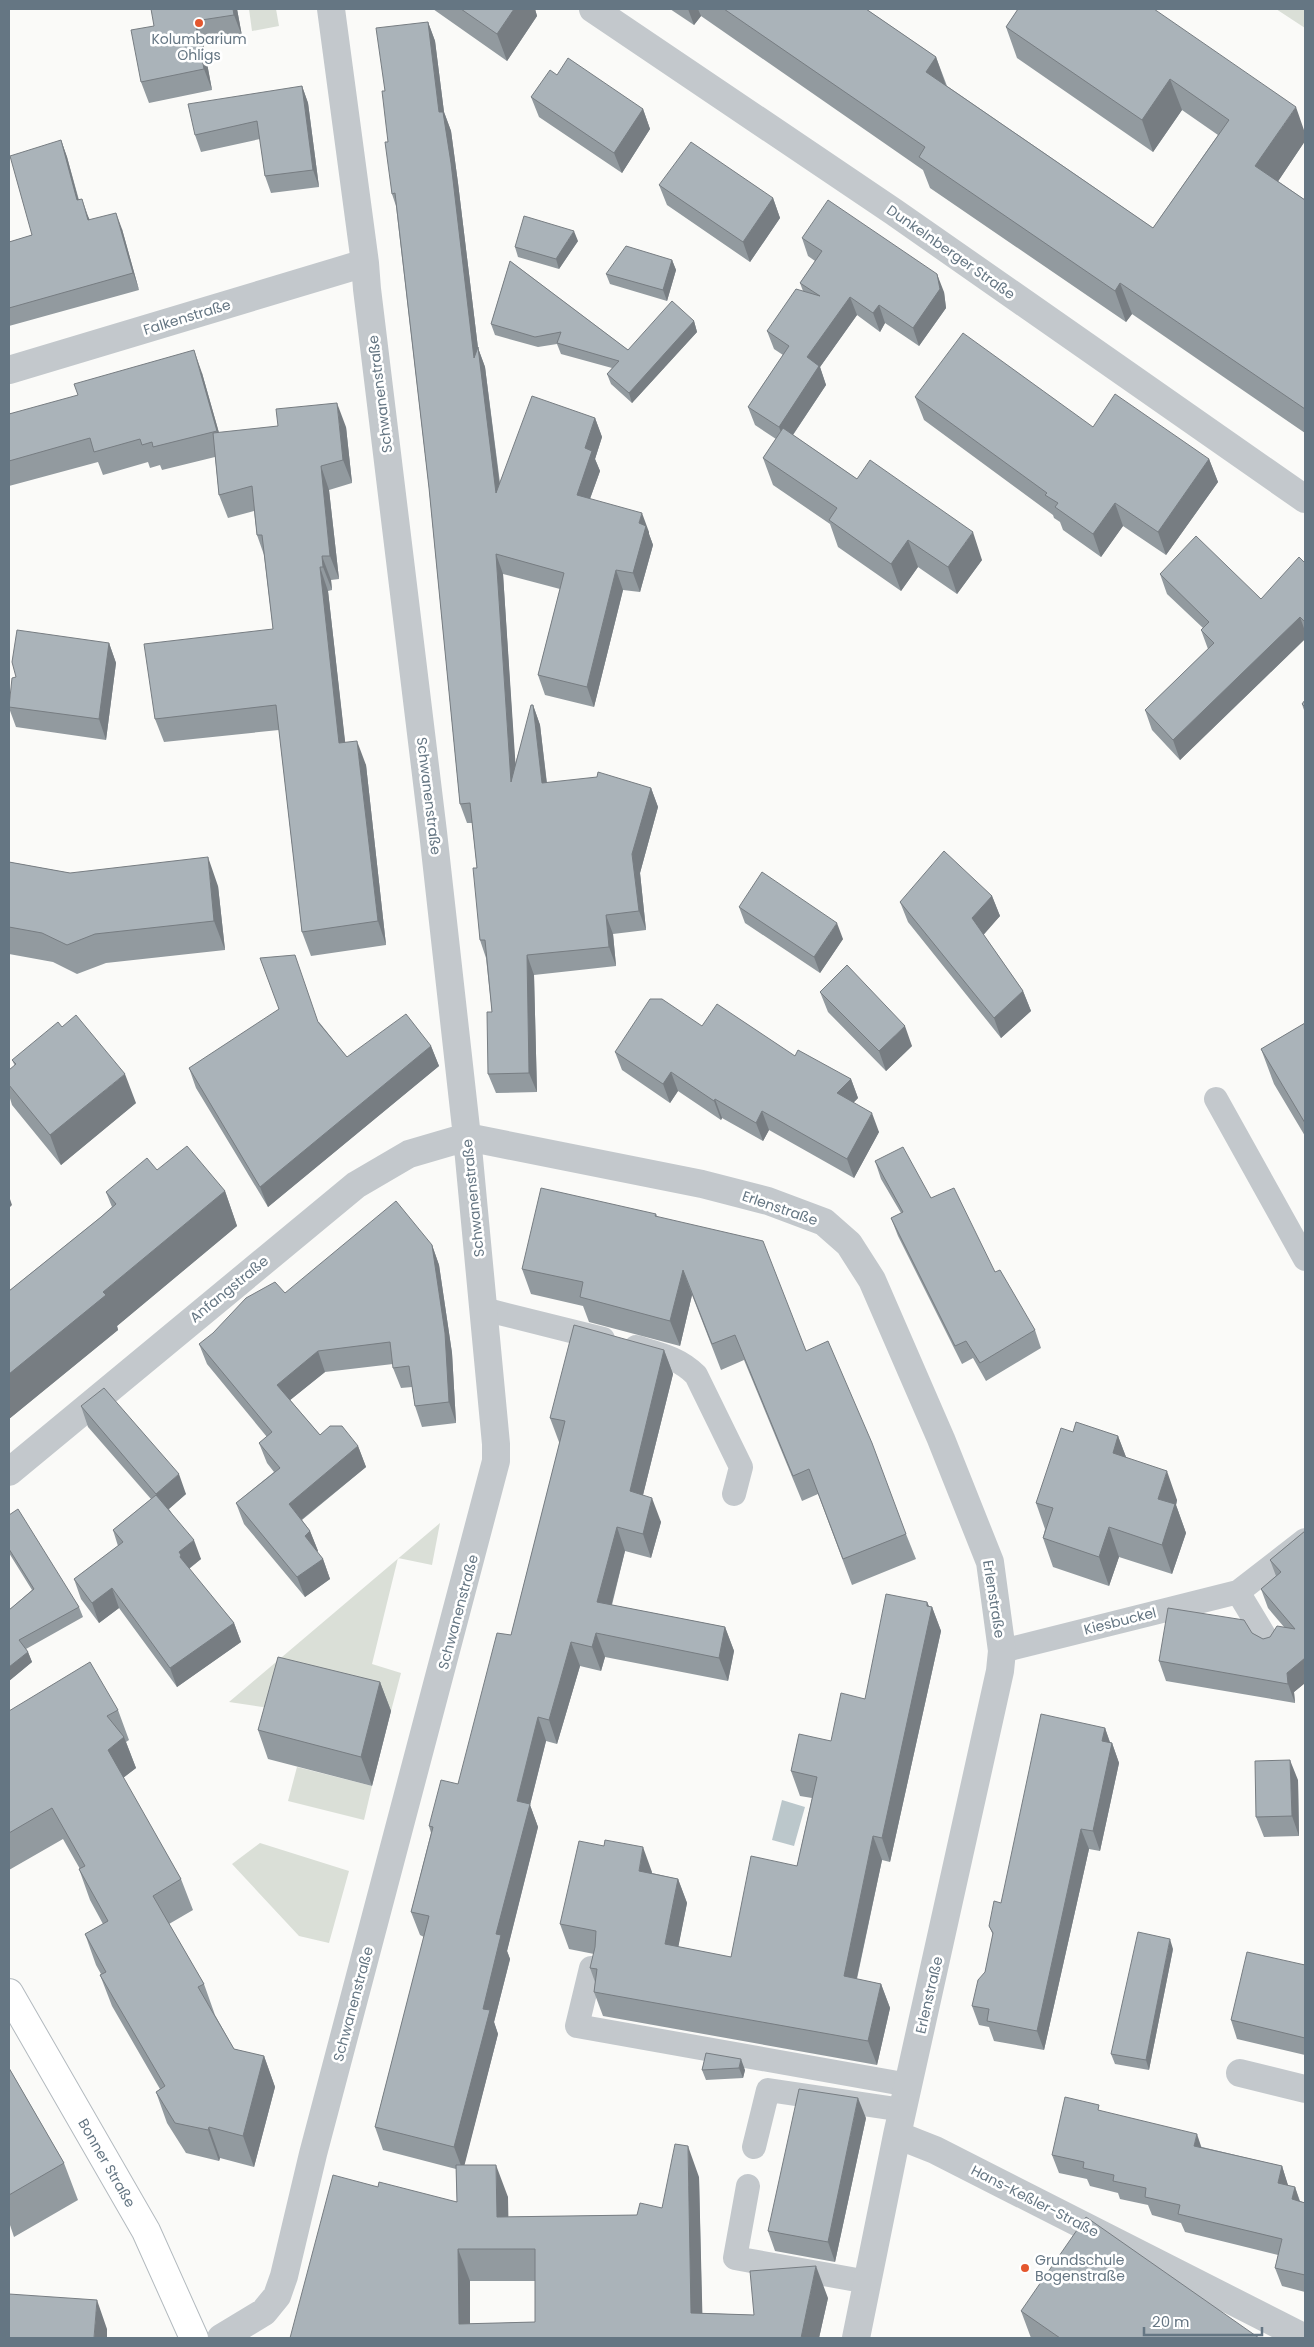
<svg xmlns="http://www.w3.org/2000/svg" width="1314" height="2347" font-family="Poppins,sans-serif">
  <rect width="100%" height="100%" fill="#fafaf8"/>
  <path fill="#dadfd7" d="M249,9H276L279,26L252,31Z
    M1276,9H1305V28Z
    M440,1523L432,1565L398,1558L372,1664L401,1673L391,1711L333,1697L282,1710L229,1702Z
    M297,1767L372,1786L364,1820L288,1801Z
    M260,1843L349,1871L329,1943L299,1936L232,1864Z"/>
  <path fill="#bbc7cb" d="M782,1800L805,1807L794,1846L772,1840Z"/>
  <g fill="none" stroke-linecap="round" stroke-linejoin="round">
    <defs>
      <g id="secondary">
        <path id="s1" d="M9,1993L146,2231L194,2338"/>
      </g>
    </defs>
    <use href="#secondary" stroke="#b3babf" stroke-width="30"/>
    <path stroke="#c3c8cc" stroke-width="24" d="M1216,1099L1305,1259
      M483,1309L603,1339
      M636,1347C659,1354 679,1358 696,1375L741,1467L734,1494
      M1270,1645L1238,1592L1305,1540
      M1002,1651L1238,1592
      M591,1968L577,2026L909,2085
      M754,2147L768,2090L903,2110
      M748,2186L735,2258L868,2282"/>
    <path stroke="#c3c8cc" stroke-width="28" d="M593,9L894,212L1305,499
      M9,370L365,263
      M9,1472L356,1185L409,1154L467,1137L702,1184L768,1201L824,1222L849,1244L872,1280L941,1439L990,1562L1002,1651L1000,1671L897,2135L856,2338
      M1240,2073L1305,2089
      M897,2135L935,2150L1305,2338
      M221,2338L264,2312L277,2296L284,2276L313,2154L496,1461V1444L467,1137L433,832L367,289L365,263L331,9"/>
    <use href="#secondary" stroke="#fff" stroke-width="28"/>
  </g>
  <path fill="#929a9f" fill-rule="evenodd" d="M237,9L242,36L203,42L212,90L149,103L141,82L154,26Z
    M433,9H535L537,16L507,61Z
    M670,9H866L936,57L947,86L1153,228L1218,135L1182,110L1153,152L1017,58L1006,27L1018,9L1305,141L1278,181L1305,200V433L1132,314L1126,322L930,188L923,170L701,16L694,25Z
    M428,22L435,41L444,112L451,131L458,183L478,348L485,367L500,483L595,418L602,437L595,459L600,471L590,499L649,532V534L653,545L640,592L623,590L594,707L545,695L538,675L560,589L503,574L515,764L533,705L540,725L547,783L651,788L658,807L640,873L646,930L613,934L616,966L534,975L537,1092L496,1093L488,1074L492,1012L486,958L480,940L477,868L472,823H467L460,804L429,488L396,206L392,194L385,91Z
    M557,75L643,109L650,129L622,173L539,117L531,97Z
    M302,86L308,103L319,187L271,193L265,176L260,139L201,152L195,135Z
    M61,140L67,157L79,200L90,220L122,229L139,290L9,326V242L32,235Z
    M659,185L773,198L780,218L750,262L667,205Z
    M802,238L944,292L946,308L919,346L885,323L880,332L857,315L820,367L826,385L793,435L857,479L982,560L957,594L918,567L901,591L838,547L830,524L773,485L763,458L776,439L755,425L748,407L783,355L774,349L767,331L803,291L800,283L815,261L808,256Z
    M578,241L559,269L518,257L515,247Z
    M672,260L676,270L667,301L610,284L606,274Z
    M510,261L628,350L694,321L697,332L632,403L611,384L607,374L612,368L561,354L557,344L538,347L495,335L491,324Z
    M202,373L219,433L346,427L352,483L329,490L339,579L331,580L332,590L328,591L345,743L366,765L386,945L311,956L302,932L279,730L164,742L155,719L273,629L264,555L257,535L254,511L228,518L219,495L215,457L162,470L160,465L150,468L148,462L103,475L98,462L9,486V414Z
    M915,397L1093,427L1209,459L1218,482L1166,555L1123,526L1101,557L1063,530L1060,522L1054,518L1053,515L924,420Z
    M1305,563V639L1180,760L1152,730L1145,710L1208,649L1201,630L1203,628L1167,594L1160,574L1261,599Z
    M109,643L116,663L106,740L16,727L9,708V702L16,677Z
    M1305,700V713L1302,704Z
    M9,862L70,873L218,886L225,950L106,963L77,974L53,962L9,954Z
    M992,896L1000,916L983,934L1023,991L1031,1011L1001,1038L908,922L900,902Z
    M739,907L843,939L820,973L745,923Z
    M820,992L912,1046L886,1071L828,1012Z
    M319,1022L347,1057L431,1046L439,1066L268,1207L196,1088L189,1068Z
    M1305,1023V1136L1274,1084L1261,1049Z
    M702,1026L795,1056L851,1079L858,1098L853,1103L879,1132L854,1178L769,1130L763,1141L722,1118L721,1120L678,1091L670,1103L622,1070L615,1052Z
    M12,1060L136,1103L61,1165L12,1105L9,1095V1070L15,1066Z
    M875,1161L931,1198L995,1272L1035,1330L1041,1348L986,1381L973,1358L962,1364L898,1236L891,1218L901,1213L881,1179Z
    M157,1170L225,1191L237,1226L117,1326L118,1330L9,1419V1291L101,1217L112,1207L106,1192Z
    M656,1214L657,1216L806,1351L906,1534L916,1559L852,1585L818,1494L802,1501L744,1360L721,1370L692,1295L680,1346L589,1322L583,1306L531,1294L522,1269Z
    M432,1245L439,1265L452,1353L456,1423L422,1427L415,1406L412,1387L401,1388L393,1368V1364L325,1372L290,1400L320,1435L358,1446L366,1467L302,1520L310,1531L318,1551L317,1552L323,1559L330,1579L305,1597L244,1524L236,1503L274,1472L267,1463L259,1443L267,1437L207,1364L199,1344L285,1293Z
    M664,1350L673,1374L643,1495L661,1522L651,1558L625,1551L612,1605L725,1627L734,1651L728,1681L605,1657L601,1671L580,1666L557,1744L546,1741L530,1805L538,1827L507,1951L510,1959L494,2022L498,2034L464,2165L508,2197V2217L637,2215L662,2208L699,2177L702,2313L754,2315L828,2298L819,2338H290L378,2187L457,2202L456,2169L383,2150L375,2127L424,1937L420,1935L411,1912L431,1833L429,1826L458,1784L511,1635L560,1442H559L550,1418ZM470,2281H535V2322L470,2324Z
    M81,1406L186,1494L169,1509L201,1559L189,1569L234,1623L241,1642L177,1687L119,1608L99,1623L81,1599L74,1579L118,1546L113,1530L151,1499L88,1427Z
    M1073,1432L1118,1436L1126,1457L1177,1500L1176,1505L1186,1533L1172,1574L1119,1557L1109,1586L1053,1567L1043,1538L1045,1529L1036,1503Z
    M9,1515L79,1607L83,1617L26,1649L28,1652L32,1662L9,1681V1610L32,1590L9,1553Z
    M1305,1531V1683L1294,1692L1295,1703L1166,1681L1159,1661L1252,1633L1263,1639L1270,1637L1284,1627L1268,1608L1261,1589L1276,1576L1270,1560Z
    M927,1602L929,1606L932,1607L941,1631L890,1862L882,1860L857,1979L881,1984L890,2008L877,2065L603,2016L594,1992L595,1982L590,1968L594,1954L569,1949L560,1924L652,1872V1873L678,1879L687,1903L678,1947L731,1957L797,1866L812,1798L800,1796L791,1771L831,1741L865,1699Z
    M380,1682L391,1711L372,1786L268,1759L258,1730Z
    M118,1710L129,1740L126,1742L136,1768L123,1778L181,1879L193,1910L169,1924L204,1984L215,2015L234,2049L264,2056L275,2087L254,2167L220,2158L219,2161L186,2153L167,2123L156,2092L160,2089L112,2006L100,1975L101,1974L96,1965L85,1934L103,1924L90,1900L79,1869H80L63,1839L9,1870V1711Z
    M1105,1728L1110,1742L1112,1743L1119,1763L1100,1851L1089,1849L1044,2050L994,2041L989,2027L979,2025L972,2006L985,1972L993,1935L989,1926L1001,1903Z
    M1298,1780L1299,1836L1264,1837L1256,1817Z
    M1173,1949L1149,2070L1115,2064L1111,2054Z
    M1305,1965V2055L1237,2039L1231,2020Z
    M706,2053L745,2070L743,2078L706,2080L702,2070Z
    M9,2068L64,2163L78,2200L14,2237L9,2222Z
    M1101,2111L1202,2147L1282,2166L1288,2186L1295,2187L1300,2201L1305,2203V2292L1282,2286L1275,2268L1278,2255L1185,2232L1181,2223L1152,2215L1148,2205L1120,2199L1118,2193L1090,2186L1087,2179L1059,2173L1052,2155Z
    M866,2118L835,2262L775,2251L768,2231Z
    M1021,2311L1259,2338H1031Z"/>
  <path fill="#777d82" d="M233,9H237L242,36L234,15Z
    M514,9H535L537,16L507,61L497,34Z
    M688,9H698L701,16L694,25Z
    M195,21L203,42L212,90L204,69Z
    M428,22L435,41L444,112L451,131L458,183L478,348L485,367L503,512L496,493L474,358L439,112Z
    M936,57L947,89L926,72Z
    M1170,79L1182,110L1153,152L1142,120Z
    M302,86L308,103L319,187L313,170Z
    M1296,107L1305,133V141L1267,198L1255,166Z
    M643,109L650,129L622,173L614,153Z
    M61,140L67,157L83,217L77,200Z
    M773,198L780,218L750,262L743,242Z
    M82,199L88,216L95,237L88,220Z
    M116,213L122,229L139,290L133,273Z
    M574,231L578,241L559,269L556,259Z
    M672,260L676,270L667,301L663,290Z
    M937,274L944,292L946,308L919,346L913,328Z
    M1120,283L1132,314L1126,322L1115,291Z
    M850,297L857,315L820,367L826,385L786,445L779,427L807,357Z
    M879,305L885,323L880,332L873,313Z
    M694,321L697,332L632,403L629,393Z
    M194,350L202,373L225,454L217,431Z
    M337,403L346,427L352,483L343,460Z
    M595,418L602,437L595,459L600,471L584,515L577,495L585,448Z
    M1209,459L1218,482L1166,555L1158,532Z
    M321,466L329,490L339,579L330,556Z
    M1115,503L1123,526L1101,557L1093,534Z
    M642,513L649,532V534L653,545L640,592L633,573L639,523Z
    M973,532L982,560L957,594L948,567Z
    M908,540L918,567L901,591L891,564Z
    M496,554L503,574L518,802L511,782Z
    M322,556L331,580L332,590L323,567Z
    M320,567L328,591L348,767L339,743Z
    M616,570L623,590L594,707L587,687Z
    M1300,617L1305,631V639L1180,760L1173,740Z
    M109,643L116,663L106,740L99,719Z
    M533,705L540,725L549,803L542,783Z
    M357,741L366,765L386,945L378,921Z
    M651,788L658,807L640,873L646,930L639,911L632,854Z
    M208,857L218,886L225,950L214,921Z
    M992,896L1000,916L980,939L972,918Z
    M606,915L613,934L616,966L609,947Z
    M837,923L843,939L820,973L814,957Z
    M527,955L534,975L537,1092L529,1073Z
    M1023,991L1031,1011L1001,1038L994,1018Z
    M905,1026L912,1046L886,1071L879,1051Z
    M431,1046L439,1066L268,1207L260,1187Z
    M671,1072L678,1091L670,1103L663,1084Z
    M125,1074L136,1103L61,1165L50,1135Z
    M851,1079L858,1098L844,1112L837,1093Z
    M715,1099L722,1118L721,1120L714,1101Z
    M762,1111L769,1130L763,1141L756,1123Z
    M872,1113L879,1132L854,1178L847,1159Z
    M225,1191L237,1226L117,1326L118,1330L9,1419V1374L103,1292Z
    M9,1196L12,1205L9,1208Z
    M432,1245L439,1265L452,1353L456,1423L449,1402Z
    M683,1270L692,1295L680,1346L670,1321Z
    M664,1350L673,1374L638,1515L630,1491Z
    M318,1351L325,1372L284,1405L277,1385Z
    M1118,1436L1129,1465L1113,1453Z
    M358,1446L366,1467L296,1524L289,1504Z
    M1167,1471L1177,1500L1176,1505L1186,1533L1172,1574L1162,1545L1158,1499Z
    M179,1474L186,1494L163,1514L156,1494Z
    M652,1498L661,1522L651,1558L643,1534Z
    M617,1527L625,1551L606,1626L597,1602Z
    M1109,1527L1119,1557L1109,1586L1099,1557Z
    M310,1531L318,1551L312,1556L305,1536Z
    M194,1540L201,1559L187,1570L180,1557L179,1552Z
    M323,1559L330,1579L305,1597L297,1577Z
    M112,1588L119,1608L99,1623L92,1603Z
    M927,1602L931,1612L932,1607L941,1631L890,1862L882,1838Z
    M234,1623L241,1642L177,1687L170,1668Z
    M725,1627L734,1651L728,1681L719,1658Z
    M596,1633L605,1657L601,1671L592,1647Z
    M571,1642L580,1666L557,1744L549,1720Z
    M28,1652L32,1662L9,1681V1667Z
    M1305,1658V1683L1294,1692L1295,1703L1288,1684L1287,1673Z
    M380,1682L391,1711L372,1786L361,1757Z
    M538,1717L546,1741L530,1805L538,1827L507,1951L510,1959L494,2022L498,2034L463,2171L454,2147L483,2009L496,1934L517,1801Z
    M1105,1728L1111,1746L1112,1743L1119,1763L1100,1851L1093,1831L1102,1741Z
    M124,1737L136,1768L119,1781L108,1750Z
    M1290,1760L1298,1780L1299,1836L1292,1816Z
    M1081,1829L1089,1849L1044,2050L1037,2031Z
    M873,1836L882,1860L852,2000L844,1976Z
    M643,1847L652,1872L648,1895L639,1871Z
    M678,1879L687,1903L674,1969L665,1944Z
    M1170,1939L1173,1949L1149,2070L1146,2060Z
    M881,1984L890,2008L877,2065L868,2041Z
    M264,2056L275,2087L254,2167L243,2136Z
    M741,2059L745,2070L743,2078L739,2068Z
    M858,2098L866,2118L835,2262L828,2242Z
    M209,2127L220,2158L219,2161L208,2130Z
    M1197,2134L1203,2152L1194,2146Z
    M688,2146L699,2177L703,2338L691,2313Z
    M496,2165L508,2197L509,2249L497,2217Z
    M1282,2166L1288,2185L1284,2202L1278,2183Z
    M1295,2187L1301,2206L1292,2199Z
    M458,2249L470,2281V2338L459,2324Z
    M816,2266L828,2298L819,2338H801Z
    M97,2300L107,2329V2338H94Z"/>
  <path fill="#aab3b9" stroke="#777d82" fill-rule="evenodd" d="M151,9H233L234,15L195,21L204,69L141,82L131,30L154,26Z
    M461,9H514L497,34Z
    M724,9H866L936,57L926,72L1153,228L1229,120L1170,79L1142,120L1006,27L1018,9H1154L1296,107L1255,166L1305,200V409L1120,283L1115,291L919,157L925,147Z
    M428,22L439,112H443L451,163L474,358L478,347L496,493L532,396L595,418L585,448L592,451L577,495L642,513L639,523L646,526L633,573L616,570L587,687L538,675L564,573L496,554L511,782L531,705H533L542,783L597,777L598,772L651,788L632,854L639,911L606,915L609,947L527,955L529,1073L488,1074L487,1012H492L485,940H480L473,868H477L470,803L460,804L429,488L395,193L392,194L385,142H388L382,91H385L376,28Z
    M568,58L643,109L614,153L531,97L550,70L557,75Z
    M302,86L313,170L265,176L257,121L195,135L188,104Z
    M61,140L77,200L82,199L88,220L116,213L133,273L9,308V242L32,235L10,156Z
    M691,142L773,198L743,242L659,185Z
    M828,200L937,274L940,289L913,328L879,305L873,313L850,297L807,357L819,366L779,427L748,407L789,346L767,331L796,289L820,296L800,283L822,251L802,238Z
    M524,216L574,231L556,259L515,247Z
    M626,246L672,260L663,290L606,274Z
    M510,261L628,350L672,301L694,321L629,393L607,374L619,361L557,343L561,332L535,337L491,324Z
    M963,333L1093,427L1115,394L1209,459L1158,532L1115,503L1093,534L1055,507L1058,503L1045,495L1047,493L915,397Z
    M194,350L217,431L153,447L152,442L142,445L140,439L94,452L90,438L9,461V414L78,395L74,384Z
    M337,403L343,460L321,466L330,556H322L323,567H320L339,743L357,741L378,921L302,932L276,705L155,719L144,644L273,629L262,535H257L252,486L219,495L213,433L278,426L276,409Z
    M783,428L857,479L870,460L973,532L948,567L908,540L891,564L829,520L837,508L763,458Z
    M1196,536L1261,599L1299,557L1305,563V622L1300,617L1173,740L1145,710L1214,643L1201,630L1209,622L1160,574Z
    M17,630L109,643L99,719L9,707L12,678L16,677L12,662Z
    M1305,700V707L1302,704Z
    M944,851L992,896L972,918L1023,991L994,1018L900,902Z
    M208,857L214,921L95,934L67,945L42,933L9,927V862L70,873Z
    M762,872L837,923L814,957L739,907Z
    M295,955L318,1022L347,1057L406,1014L431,1046L260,1187L189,1068L279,1009L260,958Z
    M847,965L905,1026L879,1051L820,992Z
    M650,999H662L702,1026L717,1004L795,1056L798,1050L851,1079L837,1093L872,1113L847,1159L762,1111L756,1123L715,1099L714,1101L671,1072L663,1084L615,1052Z
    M76,1015L125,1074L50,1135L9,1085V1070L16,1064L12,1060L58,1022L62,1027Z
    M1305,1023V1123L1261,1049Z
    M187,1146L225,1191L103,1292L106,1295L9,1374V1291L101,1217L116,1204L106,1192L147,1158L157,1170Z
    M903,1147L931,1198L954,1188L995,1272L1000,1270L1035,1330L980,1363L966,1341L955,1346L891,1218L903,1212L875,1161Z
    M541,1188L656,1214L655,1216L763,1241L806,1351L828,1341L872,1443L906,1534L843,1559L809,1469L793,1476L735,1335L712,1344L683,1270L670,1321L580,1297L583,1282L522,1269Z
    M396,1201L432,1245L445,1333L449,1402L415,1406L409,1366L393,1368L390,1342L318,1351L277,1385L320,1435L330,1426H342L358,1446L289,1504L310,1531L305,1536L323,1559L297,1577L236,1503L280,1468L259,1443L272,1432L199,1344L213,1333L246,1298L275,1282L285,1293Z
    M574,1325L664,1350L630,1491L652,1498L643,1534L617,1527L597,1602L725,1627L719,1658L596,1633L592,1647L571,1642L549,1720L538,1717L517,1801L530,1804L496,1934L501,1935L483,2009L490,2010L454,2147L375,2127L429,1916L411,1912L433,1827L429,1826L441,1780L458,1784L497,1633L511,1635L565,1421L550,1418Z
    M104,1388L179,1474L156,1494L81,1406Z
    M1076,1422L1118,1436L1113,1453L1167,1471L1158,1499L1175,1504L1162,1545L1109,1527L1099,1557L1043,1538L1053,1508L1036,1503L1061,1428L1073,1432Z
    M156,1495L194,1540L179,1552L181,1555L180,1557L234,1623L170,1668L112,1588L92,1603L74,1579L123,1542L113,1530Z
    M18,1509L79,1607L19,1640L28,1652L9,1667V1610L34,1589L9,1549V1515Z
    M1305,1531V1658L1287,1673L1288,1684L1159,1661L1168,1608L1244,1620L1252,1633L1263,1639L1270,1637L1277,1626L1295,1629L1261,1589L1281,1572L1270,1560Z
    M886,1594L927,1602V1606L932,1607L882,1838L873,1836L844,1976L881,1984L868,2041L594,1992L597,1969L590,1968L595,1947L596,1931L560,1924L579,1841L604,1846L605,1840L643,1847L639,1871L678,1879L665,1944L731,1957L751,1856L797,1866L817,1777L791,1771L799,1734L831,1741L841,1693L865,1699Z
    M278,1657L380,1682L361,1757L258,1730Z
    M90,1662L118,1710L107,1716L124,1737L108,1750L181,1879L153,1896L204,1984L198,1987L234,2049L264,2056L243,2136L209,2127L208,2130L175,2123L156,2092L165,2086L100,1975L106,1972L85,1934L108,1921L79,1869L85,1866L52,1808L9,1833V1711Z
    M1041,1714L1105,1728L1102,1741L1112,1743L1093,1831L1081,1829L1037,2031L987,2021L989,2009L972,2006L978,1980L985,1972L993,1933L989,1926L994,1901L1001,1903Z
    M1290,1760L1292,1816L1256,1817L1255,1761Z
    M1138,1932L1170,1939L1146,2060L1111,2054Z
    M1247,1952L1305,1965V2038L1231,2020Z
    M706,2053L741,2059L739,2068L702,2070Z
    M9,2068L64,2163L9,2195Z
    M799,2089L858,2098L828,2242L768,2231Z
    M1065,2097L1099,2105L1098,2110L1197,2134L1194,2146L1282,2166L1278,2183L1295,2187L1292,2199L1305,2203V2275L1275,2268L1282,2239L1178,2214L1180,2205L1145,2197L1146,2188L1113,2181L1114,2175L1083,2168L1084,2162L1052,2155Z
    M675,2144L688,2146L691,2313L754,2315L750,2271L816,2266L801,2338H290L333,2175L378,2187L379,2182L457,2202L456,2165H496L497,2217L637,2215L640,2203L662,2208ZM458,2249H535V2322L459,2324Z
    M1086,2217L1259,2338H1060L1021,2311Z
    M9,2294L97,2300L94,2338H9Z"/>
  <g fill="#e4572e" stroke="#fff" stroke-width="2">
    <circle cx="199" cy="23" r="5"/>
    <circle cx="1025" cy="2268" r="5"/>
  </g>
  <g text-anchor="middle" stroke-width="5" stroke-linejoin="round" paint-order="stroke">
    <g font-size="14" fill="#657683" stroke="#fff">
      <text x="199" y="44">Kolumbarium<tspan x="199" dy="16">Ohligs</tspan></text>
      <text x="1035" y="2265" text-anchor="start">Grundschule<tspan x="1035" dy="16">Bogenstraße</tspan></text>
    </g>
    <g font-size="14" fill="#657683" stroke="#fff">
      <text transform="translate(951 252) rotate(35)" y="5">Dunkelnberger Straße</text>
      <text transform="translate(187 317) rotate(-17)" y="5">Falkenstraße</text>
      <text transform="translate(380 394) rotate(-97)" y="5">Schwanenstraße</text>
      <text transform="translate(429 796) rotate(83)" y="5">Schwanenstraße</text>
      <text transform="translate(473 1198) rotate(-96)" y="5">Schwanenstraße</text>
      <text transform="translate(780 1208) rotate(19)" y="5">Erlenstraße</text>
      <text transform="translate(229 1289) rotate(-39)" y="5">Anfangstraße</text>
      <text transform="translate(994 1599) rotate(81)" y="5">Erlenstraße</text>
      <text transform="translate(458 1612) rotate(-75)" y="5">Schwanenstraße</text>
      <text transform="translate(1120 1621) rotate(-14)" y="5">Kiesbuckel</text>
      <text transform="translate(929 1995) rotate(-77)" y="5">Erlenstraße</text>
      <text transform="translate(353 2004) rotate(-75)" y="5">Schwanenstraße</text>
      <text dy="5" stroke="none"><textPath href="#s1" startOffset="196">Bonner Straße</textPath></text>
      <text transform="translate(1035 2201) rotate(27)" y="5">Hans-Keßler-Straße</text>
    </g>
  </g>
  <rect width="1314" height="2347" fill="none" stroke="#657683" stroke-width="20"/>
  <path d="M1144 2327v8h118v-8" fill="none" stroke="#657683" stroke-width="2.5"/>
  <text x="1152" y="2327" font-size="15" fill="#657683" stroke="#ffffff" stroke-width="4" paint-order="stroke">20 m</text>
</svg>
